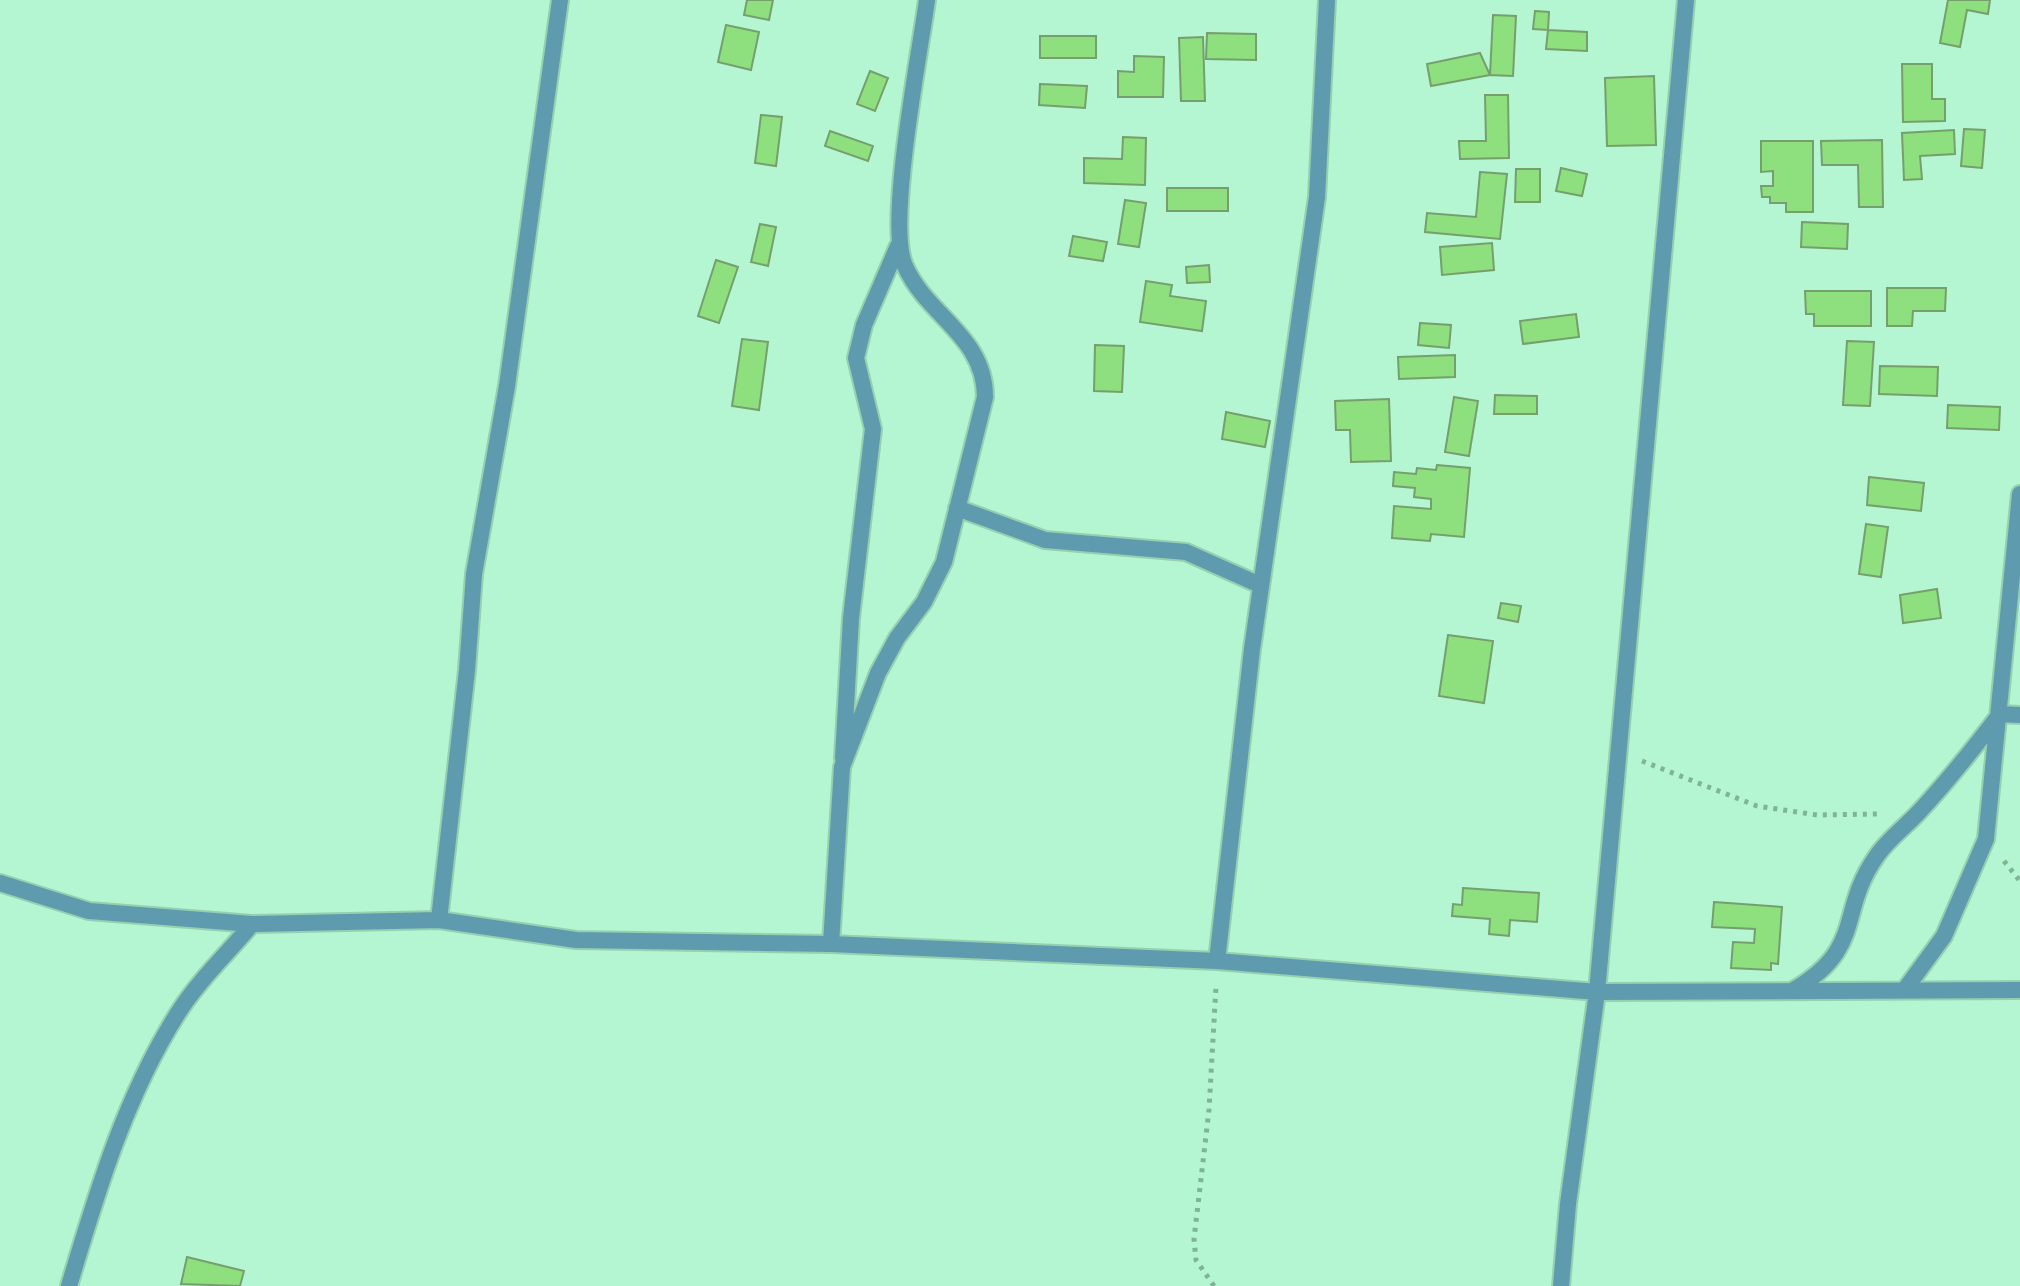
<svg xmlns="http://www.w3.org/2000/svg" width="2020" height="1286" font-family="'Archivo Narrow',sans-serif">
  <rect width="100%" height="100%" fill="#b4f6d2"/>
  <path fill="#8ee07e" stroke="#769f6e" stroke-width="2" d="M747,0H773L769,20L744,15Z
    M1948,0H1990L1988,14L1967,10L1960,47L1940,43Z
    M1535,11L1549,12L1548,30L1533,29Z
    M1493,15L1516,16L1513,76L1490,75Z
    M726,25L759,32L751,70L718,62Z
    M1548,30L1587,32V51L1546,49Z
    M1207,33L1256,34V60L1206,59Z
    M1040,36H1096V58H1040Z
    M1203,37L1205,101H1181L1179,38Z
    M1480,53L1490,75L1431,86L1427,64Z
    M1134,56L1164,57L1163,97H1118V71L1134,72Z
    M1902,64H1932V99H1945V121L1903,122Z
    M870,71L888,78L875,111L857,104Z
    M1654,76L1656,145L1607,146L1605,78Z
    M1040,84L1087,86L1085,108L1039,105Z
    M1485,95H1508L1509,158L1460,159L1459,141H1486Z
    M761,115L782,117L776,166L755,163Z
    M1964,129L1985,130L1982,168L1961,166Z
    M1954,130L1955,154L1920,156L1922,179L1904,180L1902,133Z
    M830,131L873,146L868,161L825,146Z
    M1123,137L1146,138L1145,185L1084,183V158L1122,159Z
    M1882,140L1883,207H1859L1858,165H1822L1821,141Z
    M1761,141H1813V212H1786V203H1770V197H1762L1761,186H1773V171L1761,172Z
    M1561,168L1587,174L1582,196L1556,191Z
    M1516,169H1540V202H1515Z
    M1480,172L1507,174L1500,239L1425,232L1427,213L1476,217Z
    M1167,188H1228V211H1167Z
    M1125,200L1146,203L1139,247L1118,244Z
    M1802,222L1848,224L1847,249L1801,247Z
    M760,224L776,227L768,266L751,262Z
    M1073,236L1107,242L1103,261L1069,256Z
    M1492,243L1494,270L1442,275L1440,247Z
    M716,260L738,267L719,323L698,316Z
    M1209,265L1210,282L1187,283L1186,267Z
    M1146,281L1172,285L1170,296L1206,301L1202,331L1140,322Z
    M1887,288H1946L1945,311H1913L1912,326H1887Z
    M1805,291H1871V326H1814V314H1806Z
    M1576,314L1579,337L1523,344L1520,321Z
    M1420,323L1451,325L1449,348L1418,345Z
    M742,339L768,342L759,410L732,406Z
    M1847,341L1874,342L1870,406L1843,405Z
    M1095,345L1124,346L1122,392L1094,391Z
    M1455,355V377L1399,379L1398,357Z
    M1880,366L1938,367L1937,396L1879,394Z
    M1495,395L1537,396V414H1494Z
    M1454,397L1478,401L1469,456L1445,452Z
    M1389,399L1391,461L1351,462L1350,430H1336L1335,401Z
    M1948,405L2000,407L1999,430L1947,428Z
    M1226,412L1270,421L1265,447L1222,439Z
    M1437,465L1470,468L1464,537L1431,534L1430,541L1392,538L1394,506L1431,509V499L1414,497L1415,488L1393,486L1394,472L1416,474L1417,468L1436,470Z
    M1869,477L1924,483L1921,511L1867,505Z
    M1866,524L1888,527L1881,577L1859,574Z
    M1937,589L1941,618L1903,623L1900,595Z
    M1501,603L1521,606L1518,622L1498,618Z
    M1448,635L1493,641L1484,703L1439,696Z
    M1463,888L1539,893L1537,922L1510,920L1509,936L1489,934L1490,919L1452,916L1453,904L1462,905Z
    M1714,902L1782,907L1778,964L1771,963V970L1731,968L1733,942L1754,943L1755,929L1712,927Z
    M187,1257L244,1271L240,1286L181,1284Z"/>
  <g fill="none" stroke-linecap="round" stroke-linejoin="round">
    <defs>
      <path id="minor" d="M957,508L1045,540L1186,552L1260,585
        M843,758L851,618L873,429L856,358L864,325L898,246
        M0,883L89,911L252,924L439,920L576,940L831,944L1217,961L1597,992L2020,990
        M439,920L467,670L474,574L507,386L560,0
        M831,944L842,767L878,673L897,638L924,602L944,562L985,397C985,336 927,316 905,266C886,225 920,53 927,0
        M1217,961L1252,649L1317,197L1327,0
        M1906,988L1944,936L1986,839L2020,494
        M1792,991C1866,948 1837,913 1876,857C1887,840 1905,827 1918,813C1948,781 1974,748 2000,714L2020,715
        M69,1286C97,1192 125,1097 178,1013C198,981 228,953 252,924
        M1561,1286L1568,1204L1597,992L1686,0"/>
    </defs>
    <use href="#minor" stroke="#96d0b0" stroke-width="20"/>
    <path stroke="#80b498" stroke-width="5" stroke-dasharray="4 6" stroke-linecap="butt" d="M1642,761L1757,806L1817,815L1879,814
      M2004,861L2020,881
      M1214,1286L1196,1260L1194,1239L1209,1110L1216,986"/>
    <use href="#minor" stroke="#5e9bae" stroke-width="16"/>
  </g>
</svg>
